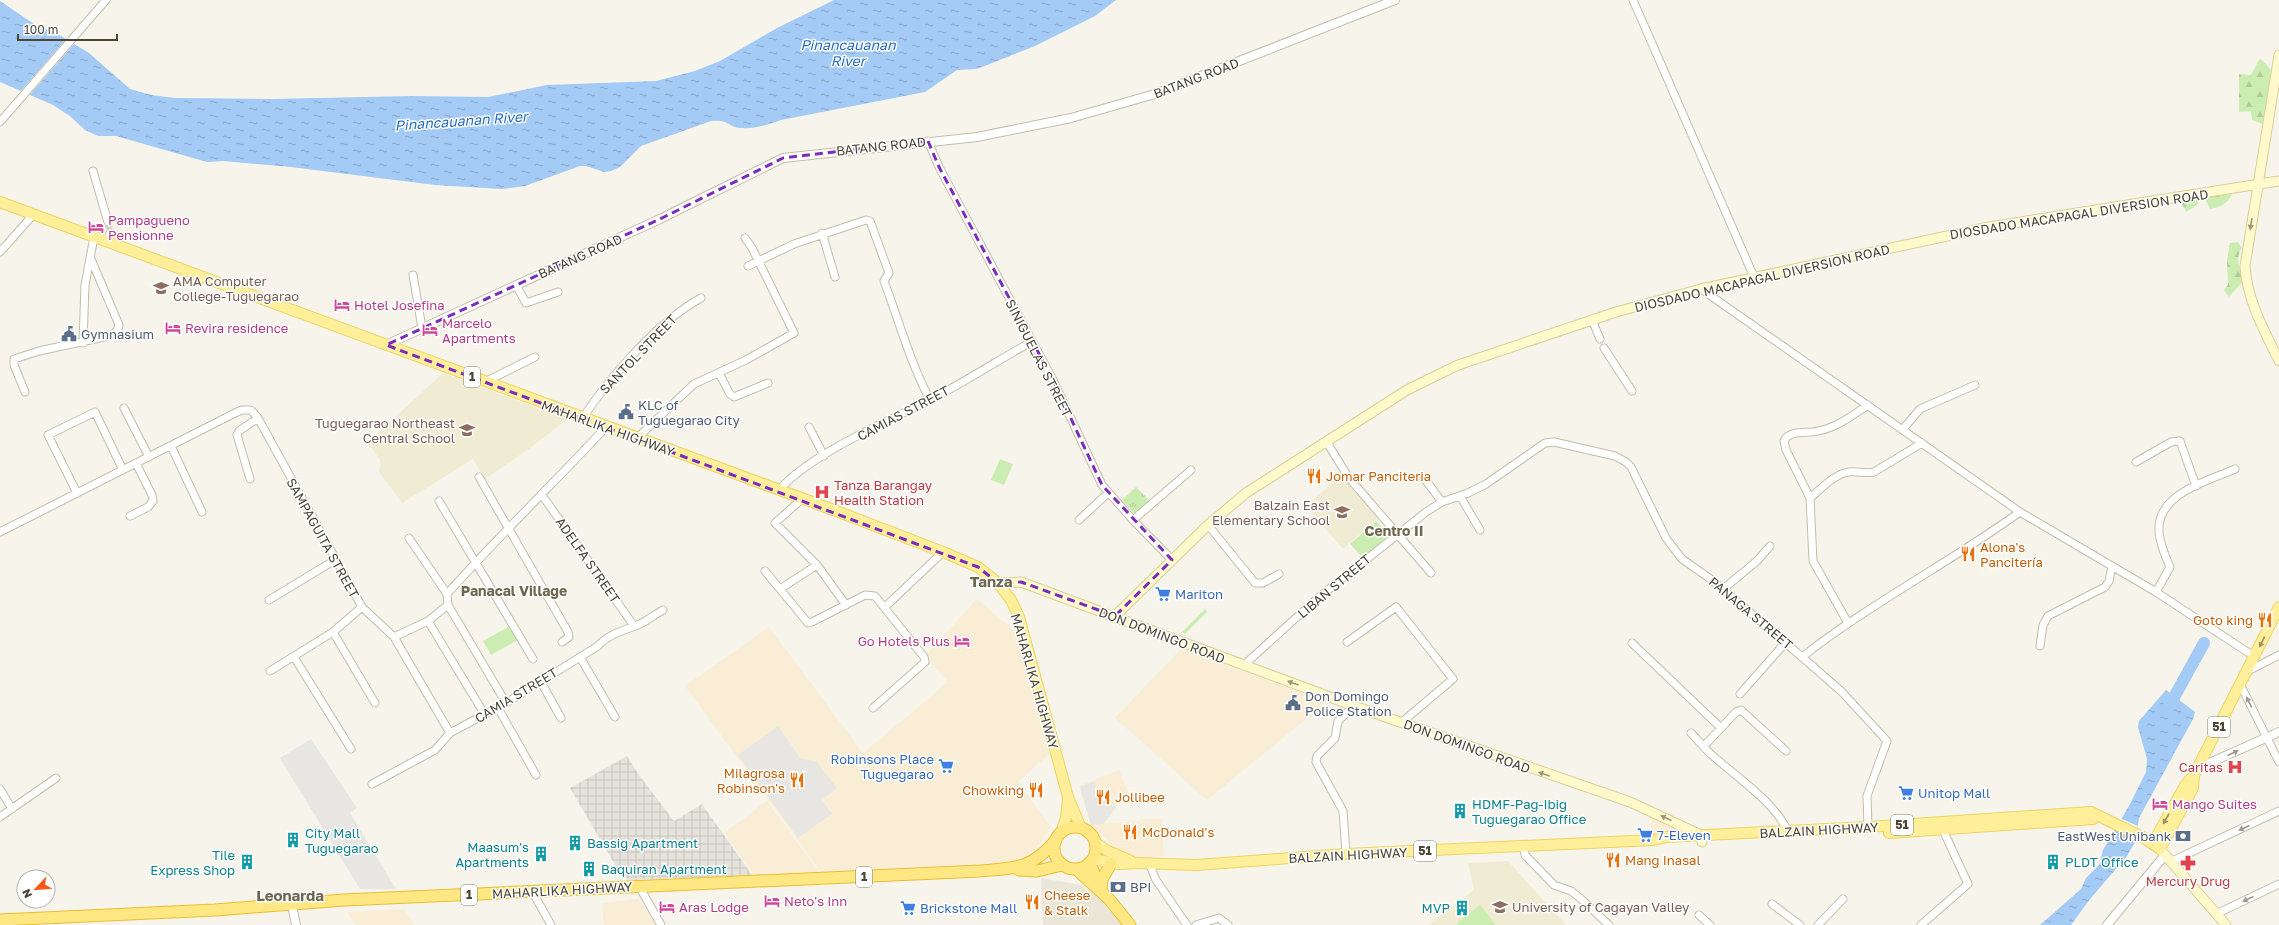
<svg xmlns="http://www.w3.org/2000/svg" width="2279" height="925" font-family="'Golos Text',sans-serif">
  <defs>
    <pattern id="industrial-grid" width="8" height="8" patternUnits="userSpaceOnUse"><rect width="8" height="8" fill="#e6e3dc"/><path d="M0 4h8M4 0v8" fill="none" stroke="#c7c4bd"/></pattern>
    <pattern id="grass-tufts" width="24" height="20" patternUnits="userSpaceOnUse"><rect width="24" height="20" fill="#cbedb1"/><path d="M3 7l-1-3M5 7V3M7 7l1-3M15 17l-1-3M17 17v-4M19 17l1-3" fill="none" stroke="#b0cd99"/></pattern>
    <pattern id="forest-firs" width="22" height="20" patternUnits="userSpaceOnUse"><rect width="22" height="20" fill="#cbedb1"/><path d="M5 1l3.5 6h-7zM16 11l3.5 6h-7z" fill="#b0cd99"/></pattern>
    <pattern id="water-ripples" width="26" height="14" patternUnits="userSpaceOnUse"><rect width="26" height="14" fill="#a4caf6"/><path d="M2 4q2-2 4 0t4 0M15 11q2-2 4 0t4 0" fill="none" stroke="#88a6c8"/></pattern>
  </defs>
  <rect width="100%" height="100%" fill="#f6f4eb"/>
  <path fill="#ebe7d8" d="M1041,878L1081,885L1097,896L1122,925H1043Z"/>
  <path fill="#f9eed5" d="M977,599L1015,631L1049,754L1018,782L1051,827L1039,846L1029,855L1017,860L999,863L821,872L685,686L769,627L863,753L948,682L925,656Z
    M1182,648L1327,702L1207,800L1115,718Z
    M1119,770L1128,791L1104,824L1162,818L1164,856L1136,857L1113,846L1091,825L1079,786Z
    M767,801L820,873L754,875L724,833Z
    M1651,817L1680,829V835H1651Z
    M639,899L656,925H604L602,903Z
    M404,909L415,925H356L347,912Z"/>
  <path fill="url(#industrial-grid)" d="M627,756L639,775L674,821L702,804L752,875L629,880L621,875L570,788Z"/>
  <path fill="#f0ecd4" d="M443,373L567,419L533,446L485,479L473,459L402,503L379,472L381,462L368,442Z
    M1341,475L1378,518L1343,549L1306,506Z
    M1508,861L1566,925H1428L1474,890L1468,863Z"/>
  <path fill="url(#grass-tufts)" d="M1136,487L1152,503L1137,516L1122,500Z"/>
  <path fill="url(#forest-firs)" d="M2260,58L2271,70L2263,124L2252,120L2251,111L2239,112V74L2251,75Z
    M2228,189L2232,195C2226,204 2221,207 2210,209L2204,196Z
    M2202,195L2197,205L2186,212L2180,199Z
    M2238,242L2242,248C2234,259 2241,268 2243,281L2229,297L2224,290L2228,285L2227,260L2230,243Z"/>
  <path fill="#cbedb1" d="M1000,459L1013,464L1004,485L991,480Z
    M1376,521L1389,535L1363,558L1350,544Z
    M1205,609L1207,612L1185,634L1182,632Z
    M510,626L518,640L491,655L483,641Z
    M1480,905L1496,925H1458L1457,923Z"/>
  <path fill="#e8e6e2" d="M778,726L800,758L816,761L837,788L822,800L832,814L798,838L738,755Z
    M311,739L357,808L350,813L396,889H360L280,758Z
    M1095,781L1096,793L1115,808L1103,824L1091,825L1080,787Z"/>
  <path fill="url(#water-ripples)" d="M834,0H1116L1095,16L1035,46L977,69L957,70L925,92L781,120C768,125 754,129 740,128C728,127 729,119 711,121L641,146L620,167L611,171L604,172L586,166H580L525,186L502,189L435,185L291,167L223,161L207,162L116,136H98L85,130L70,116L53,105L0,82V1L34,24L56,33L89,53L130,89L151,95L175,98L272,99L412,96L488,97L547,85L656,81L695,71L720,61L777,28Z
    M2166,690L2195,712L2193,719L2139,818L2135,842L2127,856L2090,899L2071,925H2040L2081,889L2086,878L2099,865L2103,850L2129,806L2146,772L2147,759L2138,727L2139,721Z"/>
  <path fill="#f6f4eb" d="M67,38L75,43L28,97L19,93Z
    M2120,818L2140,827L2137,841L2113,829Z"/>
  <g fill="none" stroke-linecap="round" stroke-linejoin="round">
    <path stroke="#a4caf6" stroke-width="12" d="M2167,710L2204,643"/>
    <path stroke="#d4d1c7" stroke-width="7" stroke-dasharray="7 3.5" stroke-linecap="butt" d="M108,222L110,233"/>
    <defs>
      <path id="minor" d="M1633,0L1754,277
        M0,122L106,0
        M928,141L939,167L1052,378L1102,485L1133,520L1172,560
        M93,171L108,222
        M822,233L835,277
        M107,241L110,233
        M0,252L33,215
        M748,266L794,244L866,220L870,221L889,273L884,281C899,321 910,362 930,400
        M413,275L422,328
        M516,285L526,303L558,292
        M1701,289L2020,512L2156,592L2255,657
        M1592,320L1600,339
        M83,343L85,285L94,237
        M1604,348L1632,391
        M719,373L730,394L734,397L768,383
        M485,382L535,357
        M25,392L14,365V359L39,351L104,337C112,335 118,333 119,325L91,259
        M124,408L149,457
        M582,419C610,377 657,322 701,298
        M809,427L824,456
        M1903,429L1920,409L1975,385
        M636,439L694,384L746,360L794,333L752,248L745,238
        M1326,441L1349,478L1431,573
        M171,446L202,512
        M2136,462L2171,442L2180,441L2196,486
        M479,477L568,632L569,637L562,642
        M1424,478L1442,502
        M250,479L237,435L239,431L258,418
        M779,490C811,454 884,423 928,401C963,383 997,361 1031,342
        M77,493L48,435L95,412L123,470
        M542,495L634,626
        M1460,496L1480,530
        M1810,498C1821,489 1834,474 1849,472C1858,471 1865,474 1874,472L1922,443
        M802,499L775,523L817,565L846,605
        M439,501L533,659
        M130,516L148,507L153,501L152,495L136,463
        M1079,520L1108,493
        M1133,520L1191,470
        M1208,525L1255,583H1263L1279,574
        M0,532L235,413L242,410H251L258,418L362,607L394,637L428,621L448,605L447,594C499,536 554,483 606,427
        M409,538L447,594
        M765,571L808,623L812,622L865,595L875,596L924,657L925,662L873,708
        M780,589L817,565
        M1723,589L1757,561L1770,546
        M2156,592L2170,567C2165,556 2160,544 2159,532C2156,494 2207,481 2235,469
        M269,600L335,560
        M448,605L506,703
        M885,607L943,552
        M428,621L485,715
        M1848,623L1813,561L1810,498L1786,450L1784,441C1790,429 1808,434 1818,431C1836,428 1853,415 1868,405
        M333,632L375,703
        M394,637L450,733
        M1347,642L1396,607L1453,679L1402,722
        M1632,643L1721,728
        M2040,646L2043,625L2048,616L2105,587L2109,581L2112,567
        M294,657L351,749
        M580,657L615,717
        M1802,657C1871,603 1949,563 2020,512
        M1244,665L1319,597L1426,512L1442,502L1468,493L1486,484L1545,443L1554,442L1615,456L1626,462L1631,467L1666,538L1682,559L1712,580L1802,657L1842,692L1887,741L1867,796L1868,827
        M270,671L333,632L362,607
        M2248,671L2279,655
        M541,682L561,718
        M2241,686L2279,762
        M1740,694L1786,642
        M498,708L536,775
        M1691,733C1698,740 1705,749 1712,755C1735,776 1776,803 1788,832
        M1704,746L1736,712L1741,710L1786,751
        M372,784L435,750L450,733L506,703L598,646C609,633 627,630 642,623C649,619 656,614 663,610
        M0,789L12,809
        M0,817L56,778
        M1524,846L1525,855L1554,885L1571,891L1580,898L1609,925
        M1346,854L1343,811L1316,762L1317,756L1335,738L1338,721L1354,706
        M2170,862L2279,811
        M1149,863L1156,880L1187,925
        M639,886L661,925
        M532,891L551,925
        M1772,904L1800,925
        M2216,914L2279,884
        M1699,915L1710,925
        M1196,925L1219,918L1228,925
        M1818,925L1843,899
        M1921,925L1968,884L1943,830"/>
      <path id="tertiary" d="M386,345L660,219L783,158L977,137L1071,118L1155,94L1395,0
        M2198,768L2279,732
        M292,905L296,925
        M2107,925L2165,855"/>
      <path id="secondary" d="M2279,55L2245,266C2247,300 2264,330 2279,361
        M998,583L1021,582L1354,706L1630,802L1701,835L1702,842
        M1115,616L1208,525L1246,493L1407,390L1458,365L1616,312L1701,289L1989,227L2279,181
        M2160,849L2226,925"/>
      <path id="primary" d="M0,202L831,509L943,552L978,567L998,583L1011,600L1019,617L1068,797L1081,828
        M1061,833L1066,818L1068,799
        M1889,833L2093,819
        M1095,842L1106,850L1131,861
        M2153,843L2186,784L2194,775L2279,607
        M1092,859L1119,864L1137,863L1196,865L1346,854L1654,840L1666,837L1868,827L2091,812L2144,838L2160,849L2193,788L2194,775"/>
      <path id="trunk" d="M1054 848a21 21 0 1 1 42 0a21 21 0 1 1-42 0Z
        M1090,863L1101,891
        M1076,869L1109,899L1130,925
        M1019,870L1037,871L1062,865
        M1101,891L1102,879L1111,864
        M0,920L215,910L344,900L980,871C1016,868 1032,869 1056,840"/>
    </defs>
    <use href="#minor" stroke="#c3beac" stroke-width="9"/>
    <use href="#tertiary" stroke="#c3beac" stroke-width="10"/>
    <use href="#secondary" stroke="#dad097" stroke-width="11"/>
    <use href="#primary" stroke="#edd562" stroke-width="12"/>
    <use href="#trunk" stroke="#eabd31" stroke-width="13"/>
    <use href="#minor" stroke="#fff" stroke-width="7"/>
    <use href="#tertiary" stroke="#fff" stroke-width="8"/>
    <use href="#secondary" stroke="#fff9cc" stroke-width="9"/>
    <use href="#primary" stroke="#ffef9b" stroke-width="10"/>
    <use href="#trunk" stroke="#ffe884" stroke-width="11"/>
  </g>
  <defs><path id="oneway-solid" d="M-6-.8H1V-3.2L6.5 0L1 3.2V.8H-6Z"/></defs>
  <g fill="#9d977a">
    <use href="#oneway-solid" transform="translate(2251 224) rotate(99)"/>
    <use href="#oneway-solid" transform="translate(1293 683) rotate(-160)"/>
    <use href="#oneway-solid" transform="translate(1544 774) rotate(-161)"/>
    <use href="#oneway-solid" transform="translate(1666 818) rotate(-156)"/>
  </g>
  <g fill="#9d9264">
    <use href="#oneway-solid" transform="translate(2262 642) rotate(116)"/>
    <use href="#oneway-solid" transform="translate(2166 819) rotate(119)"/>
  </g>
  <g fill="#9d9991">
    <use href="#oneway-solid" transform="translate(2249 702) rotate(-117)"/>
    <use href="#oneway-solid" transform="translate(2233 753) rotate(-24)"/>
    <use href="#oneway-solid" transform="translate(2244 828) rotate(155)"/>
    <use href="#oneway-solid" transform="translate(2248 899) rotate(155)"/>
  </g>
  <path fill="none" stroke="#7b2cbf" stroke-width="3" stroke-dasharray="8 5" stroke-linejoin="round" d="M928,141L939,167L1052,378L1102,485L1172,560L1115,616L1021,582L998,583L978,567L386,345L660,219L783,158Z"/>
  <defs>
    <symbol id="hotel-bare" viewBox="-9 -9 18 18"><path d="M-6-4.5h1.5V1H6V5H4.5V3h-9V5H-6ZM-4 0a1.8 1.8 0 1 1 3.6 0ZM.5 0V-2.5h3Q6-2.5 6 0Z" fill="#d1479c" stroke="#fff" stroke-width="2.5" paint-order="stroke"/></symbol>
    <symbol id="university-bare" viewBox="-9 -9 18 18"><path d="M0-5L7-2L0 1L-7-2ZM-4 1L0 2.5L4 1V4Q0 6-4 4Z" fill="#8d6e63" stroke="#fff" stroke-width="2.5" paint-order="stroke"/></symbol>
    <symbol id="civic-bare" viewBox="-9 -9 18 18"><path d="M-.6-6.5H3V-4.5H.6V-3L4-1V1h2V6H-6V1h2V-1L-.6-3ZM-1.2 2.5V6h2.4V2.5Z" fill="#5c6f8a" stroke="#fff" stroke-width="2.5" paint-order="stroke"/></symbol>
    <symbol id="school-bare" viewBox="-9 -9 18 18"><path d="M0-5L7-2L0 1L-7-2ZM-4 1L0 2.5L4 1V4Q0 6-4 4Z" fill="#8d6e63" stroke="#fff" stroke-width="2.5" paint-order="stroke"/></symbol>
    <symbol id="restaurant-bare" viewBox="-9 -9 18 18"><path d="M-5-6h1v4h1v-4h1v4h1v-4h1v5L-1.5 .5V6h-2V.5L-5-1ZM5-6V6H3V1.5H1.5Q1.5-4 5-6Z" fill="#e8710a" stroke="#fff" stroke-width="2.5" paint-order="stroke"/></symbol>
    <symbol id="hospital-bare" viewBox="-9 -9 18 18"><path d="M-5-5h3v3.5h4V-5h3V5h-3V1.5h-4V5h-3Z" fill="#e0444e" stroke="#fff" stroke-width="2.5" paint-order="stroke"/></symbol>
    <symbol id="supermarket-bare" viewBox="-9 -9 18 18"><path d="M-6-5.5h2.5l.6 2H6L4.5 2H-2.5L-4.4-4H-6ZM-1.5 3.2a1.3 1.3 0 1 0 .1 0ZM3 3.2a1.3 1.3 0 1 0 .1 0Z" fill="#3f7fe0" stroke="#fff" stroke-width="2.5" paint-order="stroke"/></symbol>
    <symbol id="building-bare" viewBox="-9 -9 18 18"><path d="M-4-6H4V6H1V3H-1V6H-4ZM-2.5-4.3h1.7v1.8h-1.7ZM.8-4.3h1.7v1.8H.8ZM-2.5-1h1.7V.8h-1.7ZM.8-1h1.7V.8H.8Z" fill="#0f9aa8" stroke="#fff" stroke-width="2.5" paint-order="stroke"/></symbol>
    <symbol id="bank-bare" viewBox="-9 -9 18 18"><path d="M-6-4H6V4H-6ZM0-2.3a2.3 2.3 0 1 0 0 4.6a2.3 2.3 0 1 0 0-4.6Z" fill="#5c6f8a" stroke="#fff" stroke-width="2.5" paint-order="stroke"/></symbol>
    <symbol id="pharmacy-bare" viewBox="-9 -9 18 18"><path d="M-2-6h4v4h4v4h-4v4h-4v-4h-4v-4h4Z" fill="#e0444e" stroke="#fff" stroke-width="2.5" paint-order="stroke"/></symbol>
  </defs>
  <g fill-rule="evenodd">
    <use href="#hotel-bare" x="85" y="216" width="22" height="22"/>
    <use href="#university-bare" x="150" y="277" width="22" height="22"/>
    <use href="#hotel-bare" x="331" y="294" width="22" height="22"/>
    <use href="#hotel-bare" x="162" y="317" width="22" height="22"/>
    <use href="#hotel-bare" x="419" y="319" width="22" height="22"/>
    <use href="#civic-bare" x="58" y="323" width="22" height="22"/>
    <use href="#civic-bare" x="615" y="401" width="22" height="22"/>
    <use href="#school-bare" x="456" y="419" width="22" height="22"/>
    <use href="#restaurant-bare" x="1303" y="465" width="22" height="22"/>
    <use href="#hospital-bare" x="811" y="481" width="22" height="22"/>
    <use href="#school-bare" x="1331" y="501" width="22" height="22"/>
    <use href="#restaurant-bare" x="1957" y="543" width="22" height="22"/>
    <use href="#supermarket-bare" x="1152" y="583" width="22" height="22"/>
    <use href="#restaurant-bare" x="2254" y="609" width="22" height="22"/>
    <use href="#hotel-bare" x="951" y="630" width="22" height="22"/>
    <use href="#civic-bare" x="1282" y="692" width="22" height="22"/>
    <use href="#supermarket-bare" x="935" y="755" width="22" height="22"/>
    <use href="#hospital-bare" x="2224" y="756" width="22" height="22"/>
    <use href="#restaurant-bare" x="786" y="769" width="22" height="22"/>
    <use href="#restaurant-bare" x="1025" y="779" width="22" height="22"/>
    <use href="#supermarket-bare" x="1895" y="782" width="22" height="22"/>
    <use href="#restaurant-bare" x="1092" y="786" width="22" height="22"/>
    <use href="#hotel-bare" x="2149" y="793" width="22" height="22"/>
    <use href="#building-bare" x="1449" y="800" width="22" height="22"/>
    <use href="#restaurant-bare" x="1119" y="821" width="22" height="22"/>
    <use href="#supermarket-bare" x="1634" y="824" width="22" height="22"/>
    <use href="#bank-bare" x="2172" y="825" width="22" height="22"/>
    <use href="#building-bare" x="282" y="829" width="22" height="22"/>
    <use href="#building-bare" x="564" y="832" width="22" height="22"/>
    <use href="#building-bare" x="530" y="843" width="22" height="22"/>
    <use href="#restaurant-bare" x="1602" y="849" width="22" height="22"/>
    <use href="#building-bare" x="236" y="851" width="22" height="22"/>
    <use href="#building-bare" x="2042" y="851" width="22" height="22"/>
    <use href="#pharmacy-bare" x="2177" y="852" width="22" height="22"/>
    <use href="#building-bare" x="578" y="858" width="22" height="22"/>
    <use href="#bank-bare" x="1107" y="876" width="22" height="22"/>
    <use href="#hotel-bare" x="761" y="890" width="22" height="22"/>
    <use href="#restaurant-bare" x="1021" y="891" width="22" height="22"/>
    <use href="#hotel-bare" x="656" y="896" width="22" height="22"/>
    <use href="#university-bare" x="1489" y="896" width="22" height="22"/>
    <use href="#supermarket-bare" x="897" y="897" width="22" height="22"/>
    <use href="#building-bare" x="1451" y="897" width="22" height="22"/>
  </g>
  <g text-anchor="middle" stroke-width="3" stroke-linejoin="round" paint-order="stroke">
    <g fill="#fff" stroke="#827e73" stroke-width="1">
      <rect x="464" y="367" width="16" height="20" rx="3"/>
      <rect x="2208" y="717" width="22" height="20" rx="3"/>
      <rect x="1891" y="815" width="22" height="20" rx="3"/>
      <rect x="1414" y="841" width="22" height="20" rx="3"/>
      <rect x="856" y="867" width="16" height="20" rx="3"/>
      <rect x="461" y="885" width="16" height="20" rx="3"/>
    </g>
    <g font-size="12" font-weight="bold" fill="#4c4637">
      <text x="472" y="381">1</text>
      <text x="2219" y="731">51</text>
      <text x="1902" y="829">51</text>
      <text x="1425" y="855">51</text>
      <text x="864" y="881">1</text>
      <text x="469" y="899">1</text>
    </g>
    <g font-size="13" fill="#4c4637" stroke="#fff">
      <text transform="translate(1196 78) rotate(-21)" y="5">BATANG ROAD</text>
      <text transform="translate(881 146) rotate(-6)" y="5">BATANG ROAD</text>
      <text transform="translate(2079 214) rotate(-9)" y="5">DIOSDADO MACAPAGAL DIVERSION ROAD</text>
      <text transform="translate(580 256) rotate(-24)" y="5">BATANG ROAD</text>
      <text transform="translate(1762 278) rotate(-13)" y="5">DIOSDADO MACAPAGAL DIVERSION ROAD</text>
      <text transform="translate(638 354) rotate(-46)" y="5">SANTOL STREET</text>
      <text transform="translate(1039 358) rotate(63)" y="5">SINIGUELAS STREET</text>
      <text transform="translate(903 413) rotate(-28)" y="5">CAMIAS STREET</text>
      <text transform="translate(608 428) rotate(20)" y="5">MAHARLIKA HIGHWAY</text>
      <text transform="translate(323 538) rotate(61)" y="5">SAMPAGUITA STREET</text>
      <text transform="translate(588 560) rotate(55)" y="5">ADELFA STREET</text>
      <text transform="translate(1334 586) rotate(-40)" y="5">LIBAN STREET</text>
      <text transform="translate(1751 613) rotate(40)" y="5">PANAGA STREET</text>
      <text transform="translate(1162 635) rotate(21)" y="5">DON DOMINGO ROAD</text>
      <text transform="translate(1035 681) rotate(74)" y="5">MAHARLIKA HIGHWAY</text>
      <text transform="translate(516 695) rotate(-31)" y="5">CAMIA STREET</text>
      <text transform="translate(1467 746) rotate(20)" y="5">DON DOMINGO ROAD</text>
      <text transform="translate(1819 830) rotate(-3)" y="5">BALZAIN HIGHWAY</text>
      <text transform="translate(1348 855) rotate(-3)" y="5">BALZAIN HIGHWAY</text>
      <text transform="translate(562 890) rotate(-3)" y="5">MAHARLIKA HIGHWAY</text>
    </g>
    <g font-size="13" fill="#b23c85" stroke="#fff" text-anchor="start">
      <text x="108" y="225">Pampagueno<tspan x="108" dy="15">Pensionne</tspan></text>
      <text x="354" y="310">Hotel Josefina</text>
      <text x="442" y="328">Marcelo<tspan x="442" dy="15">Apartments</tspan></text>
      <text x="185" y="333">Revira residence</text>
      <text x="950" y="646" text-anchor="end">Go Hotels Plus</text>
      <text x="2172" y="809">Mango Suites</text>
      <text x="784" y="906">Neto's Inn</text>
      <text x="679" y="912">Aras Lodge</text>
    </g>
    <g font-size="13" fill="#785e54" stroke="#fff" text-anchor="start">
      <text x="173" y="286">AMA Computer<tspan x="173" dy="15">College-Tuguegarao</tspan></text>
      <text x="455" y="428" text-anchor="end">Tuguegarao Northeast<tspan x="455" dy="15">Central School</tspan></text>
      <text x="1330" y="510" text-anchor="end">Balzain East<tspan x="1330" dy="15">Elementary School</tspan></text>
      <text x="1512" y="912">University of Cagayan Valley</text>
    </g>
    <g font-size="13" fill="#4e5e75" stroke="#fff" text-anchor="start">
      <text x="81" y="339">Gymnasium</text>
      <text x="638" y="410">KLC of<tspan x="638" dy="15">Tuguegarao City</tspan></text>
      <text x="1305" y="701">Don Domingo<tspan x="1305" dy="15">Police Station</tspan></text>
      <text x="2171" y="841" text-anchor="end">EastWest Unibank</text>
      <text x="1130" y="892">BPI</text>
    </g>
    <g font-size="13" fill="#c56008" stroke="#fff" text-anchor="start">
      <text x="1326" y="481">Jomar Panciteria</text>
      <text x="1980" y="552">Alona's<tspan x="1980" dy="15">Pancitería</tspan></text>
      <text x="2253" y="625" text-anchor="end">Goto king</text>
      <text x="785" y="778" text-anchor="end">Milagrosa<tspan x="785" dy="15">Robinson's</tspan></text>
      <text x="1024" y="795" text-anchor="end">Chowking</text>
      <text x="1115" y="802">Jollibee</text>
      <text x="1142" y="837">McDonald's</text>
      <text x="1625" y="865">Mang Inasal</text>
      <text x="1044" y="900">Cheese<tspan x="1044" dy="15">&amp; Stalk</tspan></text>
    </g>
    <g font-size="13" fill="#be3a42" stroke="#fff" text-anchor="start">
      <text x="834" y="490">Tanza Barangay<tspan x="834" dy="15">Health Station</tspan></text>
      <text x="2223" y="772" text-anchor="end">Caritas</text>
      <text x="2188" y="886" text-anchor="middle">Mercury Drug</text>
    </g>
    <g font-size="13" fill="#366cbe" stroke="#fff" text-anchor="start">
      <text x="1175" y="599">Mariton</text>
      <text x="934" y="764" text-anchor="end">Robinsons Place<tspan x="934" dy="15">Tuguegarao</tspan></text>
      <text x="1918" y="798">Unitop Mall</text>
      <text x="1657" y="840">7-Eleven</text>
      <text x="920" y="913">Brickstone Mall</text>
    </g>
    <g font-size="13" fill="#0d838f" stroke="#fff" text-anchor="start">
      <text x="1472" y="809">HDMF-Pag-Ibig<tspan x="1472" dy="15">Tuguegarao Office</tspan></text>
      <text x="305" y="838">City Mall<tspan x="305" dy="15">Tuguegarao</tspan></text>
      <text x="587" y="848">Bassig Apartment</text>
      <text x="529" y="852" text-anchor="end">Maasum's<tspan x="529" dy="15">Apartments</tspan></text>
      <text x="235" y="860" text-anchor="end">Tile<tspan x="235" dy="15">Express Shop</tspan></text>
      <text x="2065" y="867">PLDT Office</text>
      <text x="601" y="874">Baquiran Apartment</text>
      <text x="1450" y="913" text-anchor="end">MVP</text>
    </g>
    <g font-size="14" font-style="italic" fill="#266dc2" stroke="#fff">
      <text x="848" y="50">Pinancauanan<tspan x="848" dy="16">River</tspan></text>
      <text transform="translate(461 121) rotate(-4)" y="5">Pinancauanan River</text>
    </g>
    <g font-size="14" font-weight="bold" fill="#6f664e" stroke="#fff">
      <text x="1394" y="536">Centro II</text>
      <text x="514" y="596">Panacal Village</text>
    </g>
    <g font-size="15" font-weight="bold" fill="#6f664e" stroke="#fff">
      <text x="991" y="587">Tanza</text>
      <text x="290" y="901">Leonarda</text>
    </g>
  </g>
  <g transform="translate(36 889) rotate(244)"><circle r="19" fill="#ffffff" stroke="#b7b5af"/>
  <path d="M0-3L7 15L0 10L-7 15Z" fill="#ff5819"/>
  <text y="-6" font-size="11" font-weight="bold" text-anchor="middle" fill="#4c4637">N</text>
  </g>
  <path d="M18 34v6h99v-6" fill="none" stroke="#4c4637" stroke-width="2"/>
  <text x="24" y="34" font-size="12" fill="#4c4637" stroke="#ffffff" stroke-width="3" paint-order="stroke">100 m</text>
</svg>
